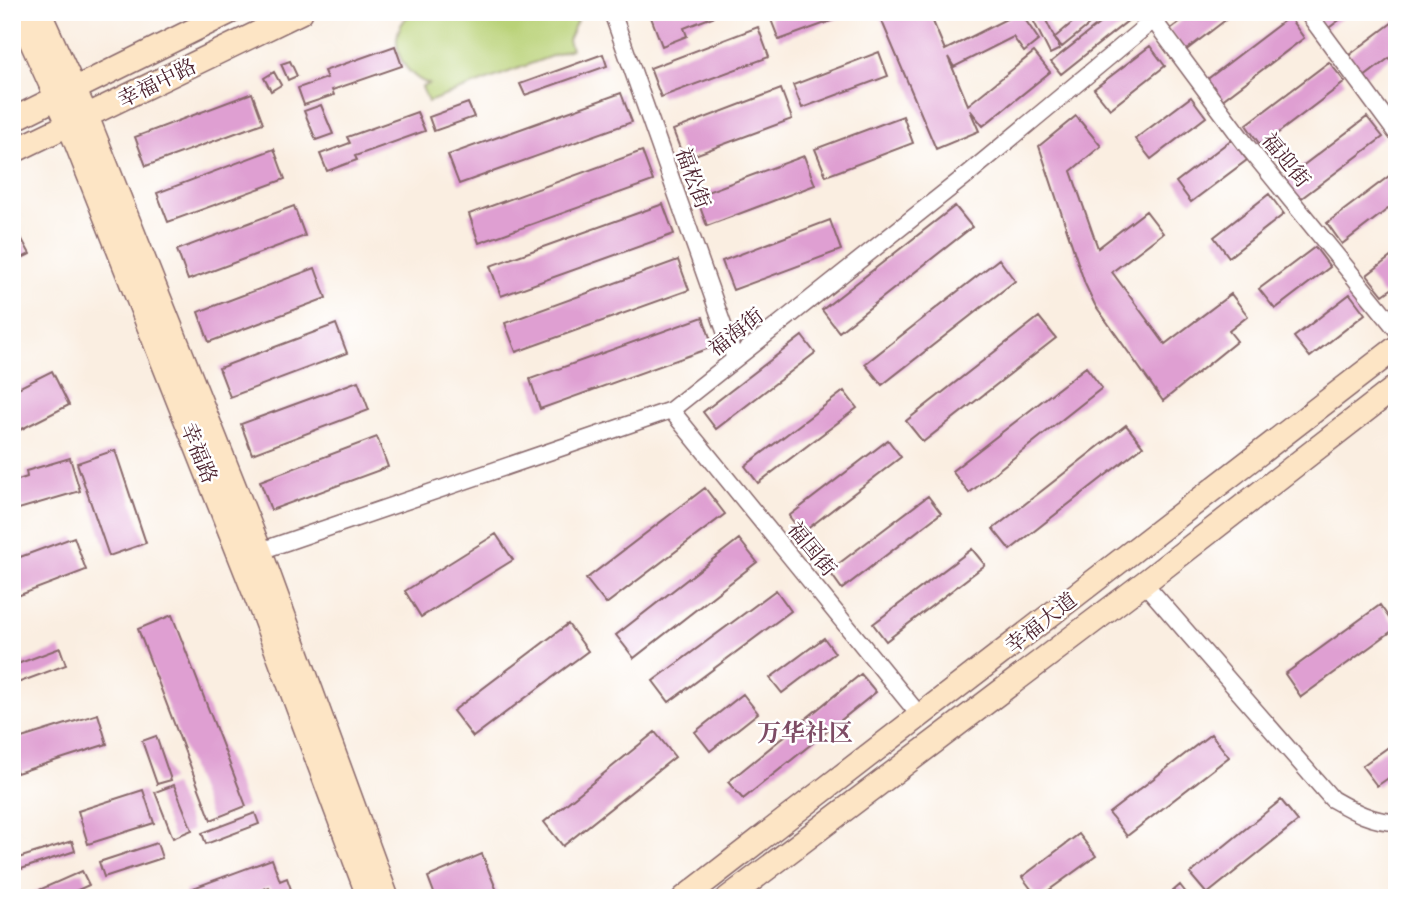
<svg xmlns="http://www.w3.org/2000/svg" width="1409" height="910" font-family="Vollkorn,'Noto Serif SC',serif">
  <rect width="100%" height="100%" fill="#fff"/>
  <filter id="ink" filterUnits="userSpaceOnUse"><feTurbulence type="fractalNoise" baseFrequency=".0143" numOctaves="2"/><feDisplacementMap in="SourceGraphic" scale="14" xChannelSelector="R" yChannelSelector="G"/><feConvolveMatrix kernelMatrix="1 2 1 2 8 2 1 2 1" color-interpolation-filters="sRGB"/></filter>
  <filter id="wash" filterUnits="userSpaceOnUse"><feTurbulence type="fractalNoise" baseFrequency=".00686" numOctaves="4" result="noise"/><feDisplacementMap in="SourceGraphic" scale="28" xChannelSelector="R" yChannelSelector="G"/><feGaussianBlur stdDeviation="1.57" result="paint"/><feColorMatrix in="noise" values="0 0 0 0 0 0 0 0 0 0 0 0 0 0 0 0 0 1.4 0 .05"/><feComposite in="paint" operator="in"/></filter>
  <g filter="url(#wash)">
    <rect width="100%" height="100%" fill="#faeee1"/>
    <path fill="#b9d277" stroke="#827851" stroke-width="2" d="M413,12H581L568,40L571,49L428,102L422,87L429,84C399,74 383,33 413,12Z"/>
    <g id="blocks">
      <path fill="#df9fd2" d="M649,12H725L684,28L687,36L662,46Z
        M782,12H853V13L779,40L770,17Z
        M878,12H929L945,50L1020,12L1039,40L1024,52L1013,37L954,67L948,57L968,105L1034,52L1050,72L983,126L970,110L979,131L936,149Z
        M1029,12H1042L1060,49L1050,54Z
        M1085,12H1105L1062,47L1054,38Z
        M1114,12H1124L1130,19L1061,74L1051,62Z
        M1193,12H1236L1185,51L1169,30Z
        M1312,12H1350L1326,30Z
        M1289,17L1304,38L1221,101L1205,81Z
        M1397,19V52L1364,77L1348,56Z
        M758,27L769,57L661,97L650,68Z
        M395,46L402,66L332,90L334,95L304,105L298,88L327,78L324,71Z
        M1150,46L1165,66L1110,109L1094,89Z
        M879,52L888,76L802,108L793,85Z
        M603,54L607,66L525,95L520,84Z
        M290,61L297,76L288,80L281,64Z
        M1329,62L1345,82L1261,146L1246,125Z
        M274,72L281,85L271,91L264,78Z
        M781,89L792,119L684,159L673,130Z
        M252,93L263,123L146,166L135,137Z
        M621,93L632,122L459,184L448,155Z
        M1191,97L1206,117L1151,159L1135,139Z
        M468,103L474,117L434,131L429,117Z
        M321,105L333,134L316,140L304,111Z
        M417,112L425,131L355,156L357,160L327,171L320,154L350,143L347,137Z
        M903,116L913,143L826,176L815,149Z
        M1076,116L1101,146L1071,171L1098,248L1146,211L1163,233L1112,272L1165,344L1231,294L1248,316L1229,331L1237,341L1163,401L1095,305L1085,284L1039,146Z
        M1367,117L1383,137L1299,200L1284,180Z
        M1231,140L1247,160L1191,202L1176,182Z
        M274,149L285,179L168,222L157,193Z
        M642,151L653,181L479,243L469,214Z
        M804,156L815,185L707,226L696,196Z
        M1397,170V202L1342,244L1327,223Z
        M1269,194L1284,214L1229,257L1214,237Z
        M663,204L674,234L501,296L490,266Z
        M294,206L305,236L188,280L177,250Z
        M955,206L972,227L839,332L822,310Z
        M830,220L841,250L733,290L722,261Z
        M12,221L30,254L12,263Z
        M1315,247L1330,267L1275,309L1259,289Z
        M1397,252V285L1383,295L1367,275Z
        M999,259L1015,281L882,385L865,364Z
        M678,260L689,290L516,352L505,323Z
        M315,268L326,298L209,342L198,312Z
        M1350,294L1365,314L1310,357L1294,337Z
        M703,317L713,347L540,409L530,379Z
        M1039,317L1056,338L923,442L906,421Z
        M336,324L347,353L230,397L219,368Z
        M802,336L815,353L716,429L703,412Z
        M1086,367L1102,388L969,493L952,471Z
        M52,371L69,405L12,434V391Z
        M358,381L369,410L252,454L241,424Z
        M844,391L857,408L758,483L745,466Z
        M1126,425L1143,446L1010,550L993,529Z
        M377,437L388,467L271,510L260,481Z
        M888,440L901,457L802,533L789,516Z
        M115,450L146,543L109,556L77,463Z
        M70,458L80,491L12,511V482L27,477L26,471Z
        M705,488L725,514L606,604L586,579Z
        M928,496L941,513L842,589L829,571Z
        M496,534L513,560L421,617L405,591Z
        M74,537L86,570L12,598V560Z
        M739,539L757,562L634,658L616,635Z
        M972,549L985,565L886,641L873,624Z
        M776,590L791,611L669,702L653,681Z
        M1380,605L1396,628L1301,697L1285,674Z
        M172,615L246,806L211,820L138,629Z
        M568,624L588,651L473,737L453,711Z
        M824,638L835,653L782,693L770,678Z
        M60,648L66,665L12,685V666Z
        M861,674L876,692L743,799L728,782Z
        M743,694L758,713L710,751L695,732Z
        M98,714L107,744L17,773L12,759V741Z
        M655,732L675,757L563,846L544,822Z
        M1211,734L1229,757L1127,836L1109,813Z
        M156,736L171,780L157,784L142,741Z
        M1397,741V772L1377,786L1362,766Z
        M174,785L192,830L173,838L155,792Z
        M143,790L154,823L88,844L78,811Z
        M1281,800L1298,821L1207,894L1190,874Z
        M255,813L259,824L206,844L202,833Z
        M1079,834L1096,856L1038,898L1022,877Z
        M72,841L75,851L12,872V860Z
        M157,843L162,858L104,877L99,862Z
        M482,854L499,896L436,898L428,877Z
        M272,859L280,881L287,878L294,898H273L269,887L240,898H188L185,891Z
        M82,871L89,885L60,898H31L30,894Z
        M1180,885L1190,898H1165Z"/>
    </g>
  </g>
  <g filter="url(#ink)">
    <use href="#blocks" fill-opacity="0" stroke="#88676b" stroke-width="2"/>
    <g fill="none" stroke-linecap="round" stroke-linejoin="round">
      <defs>
        <path id="street" d="M612,12L735,359
          M1307,12L1397,134
          M1149,14L1247,146L1397,330
          M671,410L920,716
          M260,551L671,410L968,174L1163,12
          M1144,583L1332,799C1353,811 1372,822 1397,822"/>
        <path id="secondary" d="M18,12L69,125L264,617L369,898
          M39,12L87,117L260,551L387,898
          M12,120L230,12
          M12,152L301,12
          M684,898L1397,347
          M728,898L1144,583L1397,386"/>
      </defs>
      <use href="#street" stroke="#88676b" stroke-width="19"/>
      <use href="#secondary" stroke="#88676b" stroke-width="26"/>
      <use href="#street" stroke="#fff" stroke-width="16"/>
      <use href="#secondary" stroke="#fde5c5" stroke-width="23"/>
    </g>
  </g>
  <g text-anchor="middle" stroke-width="5" stroke-linejoin="round" paint-order="stroke">
    <g font-size="21" fill="#4a1f2b" stroke="#fff">
      <text transform="translate(157 83) rotate(-26)" y="7">幸福中路</text>
      <text transform="translate(1286 160) rotate(51)" y="7">福迎街</text>
      <text transform="translate(693 178) rotate(70)" y="7">福松街</text>
      <text transform="translate(736 332) rotate(-38)" y="7">福海街</text>
      <text transform="translate(199 453) rotate(68)" y="7">幸福路</text>
      <text transform="translate(812 549) rotate(51)" y="7">福国街</text>
      <text transform="translate(1041 623) rotate(-38)" y="7">幸福大道</text>
    </g>
    <g font-size="24" font-weight="bold" fill="#7e4c65" stroke="#fff">
      <text x="805" y="741">万华社区</text>
    </g>
  </g>
  <rect width="1409" height="910" fill="none" stroke="#fff" stroke-width="42"/>
</svg>
